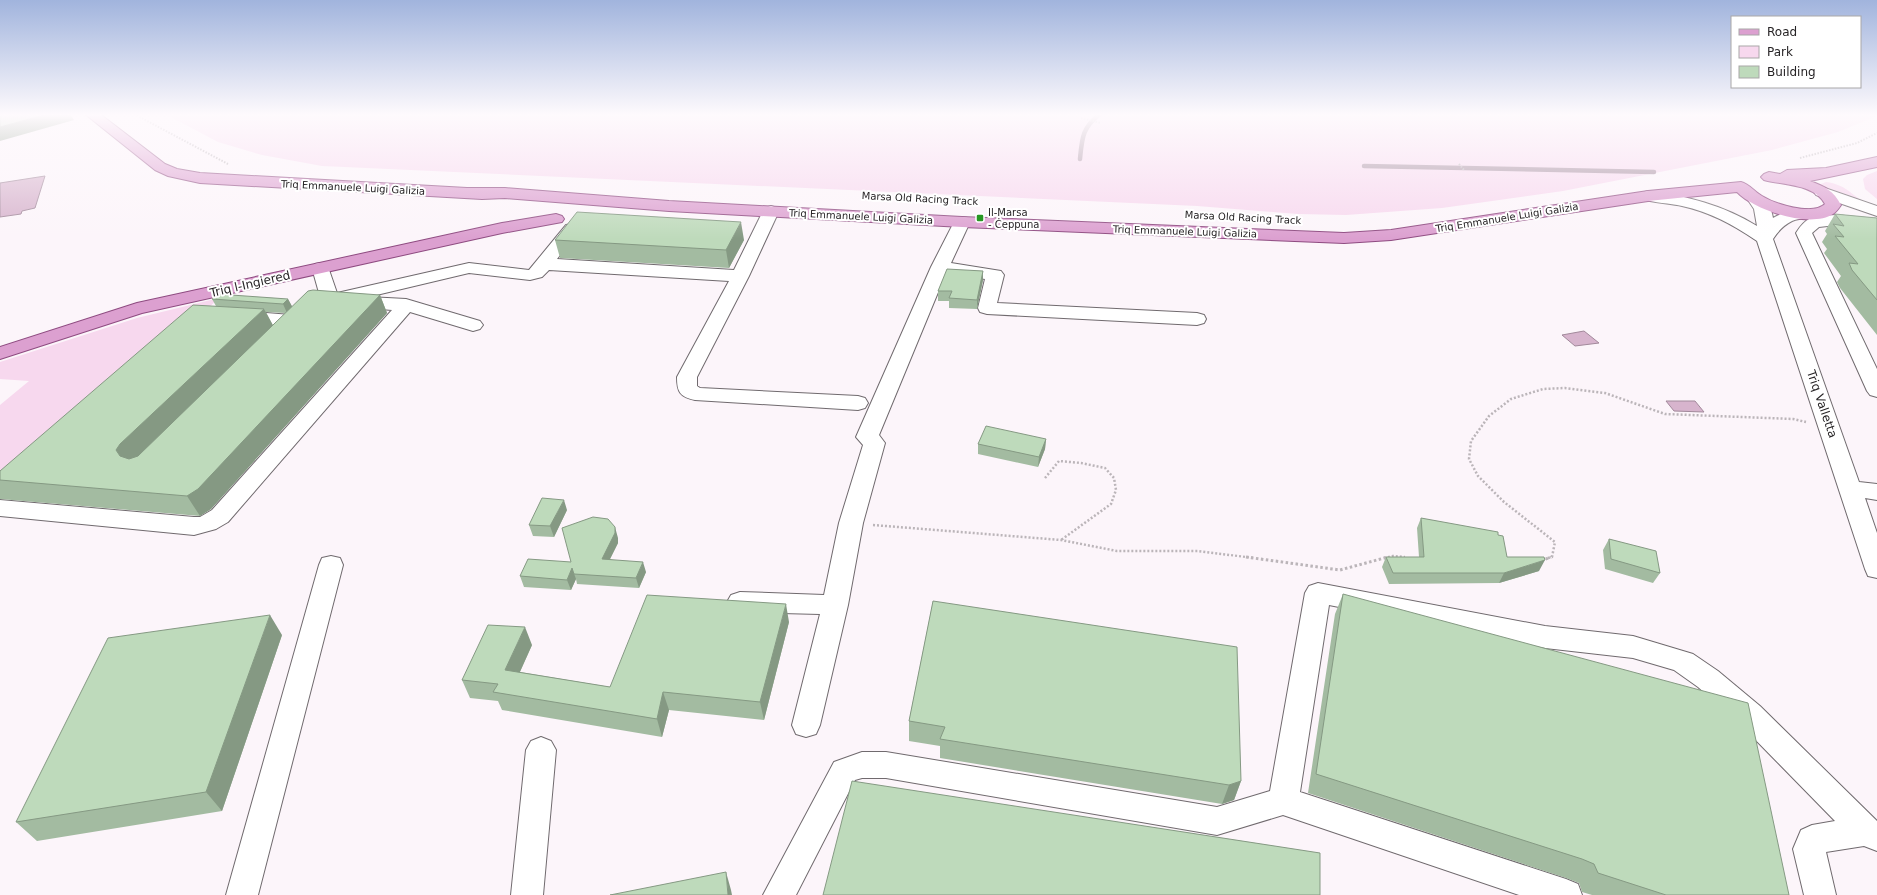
<svg xmlns="http://www.w3.org/2000/svg" width="1877" height="895" font-family="'DejaVu Sans',sans-serif">
  <rect width="100%" height="100%" fill="#fcf5fa"/>
  <path fill="#f7d8ee" d="M165,114H1877V116L1838,132L1772,150L1563,191L1442,208L1346,215L1298,214L1197,206L322,166L262,155L218,142Z
    M1877,171V199L1865,189L1863,179L1867,175Z
    M1826,182C1847,185 1848,193 1865,202L1826,190L1819,186L1821,184Z
    M219,298L204,312L0,482V405L29,381L0,379V362L137,318Z"/>
  <path fill="#d7b4cd" stroke="#a2899b" d="M45,176L35,208L22,211L21,214L0,217V183Z
    M1584,331L1599,343L1575,346L1562,335Z
    M1666,401H1695L1704,412L1674,411Z"/>
  <g fill="none" stroke-linecap="round" stroke-linejoin="round">
    <path stroke="#a2899b" stroke-width="4.5" d="M1080,159C1082,138 1082,128 1100,114
      M1364,166L1654,172"/>
    <defs>
      <path id="minor" d="M1822,187L1877,206V216L1816,195L1814,192L1816,189Z
        M1648,191C1687,196 1723,205 1757,226L1754,209L1748,200L1750,197C1764,193 1771,206 1773,218C1783,212 1799,207 1811,210L1813,213C1809,219 1799,218 1792,221C1784,225 1778,231 1773,239L1859,482L1877,484V500L1865,498L1877,533V578L1868,576L1865,569L1757,241C1734,225 1710,212 1682,206C1669,203 1655,203 1642,199L1640,196L1642,193Z
        M771,206L777,208L779,211L749,276L697,377V386L700,388L858,396L865,398L868,403L865,408L858,410L695,400C680,397 677,392 677,377L729,281L549,270L542,277L530,280L469,273L368,297L406,299L480,321L483,325L480,329L473,331L410,312L228,522L216,529L194,535L0,516V500L194,517H200L212,510L392,310L323,304L321,300L312,268L315,264L321,263L327,264L337,293L469,263L529,270L566,225L572,224L578,225L580,229L557,259L734,270L763,211L765,208Z
        M1836,215L1877,220V230L1836,225L1819,227L1812,233L1877,369V397L1870,395L1867,391L1796,233C1808,214 1815,217 1836,215Z
        M962,217L968,218L970,222L951,263L1001,271L1004,275L997,303L1197,313L1204,315L1206,319L1204,323L1197,325L987,314L980,312L978,308L985,279L946,273L879,435L885,443L863,523L848,605L820,725L816,734L806,737L796,734L792,725L820,614L740,612L731,609L727,602L731,595L740,592L824,595L839,523L863,445L856,437L931,267L954,222L956,218Z
        M240,311L291,315L298,317L300,321L298,325L291,327L233,321L231,317L233,313Z
        M331,556L340,558L343,565L258,895H226L319,565L322,558Z
        M1318,583L1545,626L1633,636L1693,654L1718,671L1760,706L1877,821V851L1864,846L1826,852L1836,895H1804L1793,849L1801,830L1812,825L1835,821L1740,724L1698,687L1674,670L1633,658L1545,648L1329,605L1300,792L1566,879L1578,884L1582,895H1519L1283,815L1217,835L886,778H862L855,780L796,895H763L834,762L862,752H886L1217,807L1270,791L1305,593L1309,586Z
        M541,737L551,741L556,750L543,895H511L526,750L531,741Z"/>
      <path id="major" d="M85,114H100L165,164L177,169L200,173L467,188H505L669,201L962,217L1344,233L1391,230L1648,191L1741,182C1749,184 1755,192 1762,196C1775,204 1812,216 1825,204C1815,184 1782,185 1764,180L1761,177L1764,174L1769,172L1780,174L1787,170L1826,168L1877,157V167L1810,181C1824,186 1834,191 1841,205C1839,208 1836,212 1833,214C1810,229 1754,210 1737,192L1648,201L1391,240L1344,243L962,227L669,211L505,198L482,199L200,183L168,176L155,170Z
        M556,214L562,216L564,219L562,222L502,233L142,313L0,359V347L137,303L502,223Z"/>
    </defs>
    <use href="#minor" stroke="#706a6e" stroke-width="2"/>
    <use href="#major" stroke="#8e4b80" stroke-width="2"/>
    <path stroke="#bbb5b9" stroke-width="2" stroke-dasharray="1.5 1.5" stroke-linecap="butt" d="M134,114L228,164
      M1081,118L1101,123
      M1800,158L1857,143L1877,133
      M1459,164L1464,170"/>
    <path stroke="#bbb5b9" stroke-width="2.5" stroke-dasharray="2 2" stroke-linecap="butt" d="M1045,478L1059,461L1081,463L1105,468L1114,478L1116,490L1111,504L1061,540
      M873,525L1061,540L1117,551H1198L1254,558
      M1384,558L1393,556L1405,557
      M1548,558L1552,557L1555,542L1504,502L1478,476L1469,459L1471,441L1489,416L1511,399L1543,389L1565,388L1605,393L1665,414L1793,419L1806,422"/>
    <path stroke="#bbb5b9" stroke-width="3" stroke-dasharray="2.5 2.5" stroke-linecap="butt" d="M1246,557L1340,570L1388,557
      M1541,561L1551,557"/>
    <use href="#minor" fill="#fff" fill-rule="evenodd"/>
    <use href="#major" fill="#dca0d0" fill-rule="evenodd"/>
  </g>
  <path fill="#a3bba1" fill-rule="evenodd" d="M1835,214L1877,218V335L1840,288L1837,282L1841,276L1824,253L1827,249L1822,242L1827,234L1825,231Z
    M555,240H744L729,268L560,258Z
    M983,271V280L977,309L949,308V301H938V291Z
    M380,295L387,313L211,509L200,516L0,499V471L216,306L212,299H288L292,307ZM266,312L285,313L273,326Z
    M1046,439L1045,449L1038,467L978,454V444Z
    M567,510L554,537L533,536L529,525Z
    M1421,518L1498,535L1507,557L1539,571L1499,583L1389,584L1382,567L1386,557H1419L1417,528Z
    M618,538V543L610,559L646,572L639,588L577,584L576,579L571,590L524,587L520,576L571,562Z
    M1609,539L1660,573L1653,583L1605,569L1603,550Z
    M1343,594L1789,895H1592L1582,892L1579,883L1566,878L1308,793L1335,614Z
    M933,601L1241,781L1234,800L1222,804L940,758V746L909,741V721Z
    M789,622L764,720L669,710L662,737L502,710L498,701L470,698L462,680L532,645L520,672L610,687Z
    M282,635L222,811L37,841L16,822Z"/>
  <path fill="#859983" d="M48,114H70L74,120L0,141V127Z
    M741,222L744,240L729,268L726,250Z
    M983,271V280L977,309V300Z
    M380,295L387,313L211,509L200,516L187,496Z
    M288,299L293,308L287,313L283,304Z
    M264,309L274,327L130,470L116,450L120,444Z
    M1046,439L1045,449L1038,467L1039,457Z
    M564,500L567,510L554,537L550,526Z
    M615,527L618,538V543L605,569L602,559Z
    M1545,560L1539,571L1499,583L1504,573Z
    M643,562L646,572L639,588L636,578Z
    M572,568L576,579L571,590L567,580Z
    M786,604L789,622L764,720L760,702Z
    M270,615L282,635L222,811L206,792Z
    M525,627L532,645L513,687L505,670Z
    M663,692L669,710L662,737L657,719Z
    M1241,781L1234,800L1222,804L1229,785Z
    M726,872L731,890L732,895H728Z"/>
  <path fill="#bedabb" stroke="#859983" d="M0,114H48L0,127Z
    M577,212L741,222L726,250L555,240Z
    M1835,214L1877,218V300L1852,270L1849,263L1858,264L1835,236L1844,237L1833,224L1844,226Z
    M947,269L983,271L977,300L949,298L952,291H938Z
    M313,290L380,295L198,489L187,496L0,480V471L193,305L264,309L120,444L116,450L120,456L129,459L138,456L308,291Z
    M217,294L288,299L283,304L212,299Z
    M986,426L1046,439L1039,457L978,444Z
    M542,498L564,500L550,526L529,525Z
    M593,517L608,519L615,527V533L602,559L643,562L636,578L574,574L572,568L567,580L520,576L528,559L571,562L562,528Z
    M1421,518L1498,532V535L1503,536L1507,557H1544L1545,560L1504,573H1393L1386,557H1424Z
    M1609,539L1656,551L1660,573L1611,559Z
    M1343,594L1748,703L1789,895H1666L1598,873L1594,864L1582,859L1316,774Z
    M647,595L786,604L760,702L663,692L657,719L493,692L498,684L462,680L488,625L525,627L505,670L610,687Z
    M933,601L1237,647L1241,781L1229,785L940,739L945,727L909,721Z
    M270,615L206,792L16,822L108,638Z
    M852,781L1320,853V895H823Z
    M726,872L728,895H610Z"/>
  <linearGradient id="sky" x2="0" y2="1"><stop stop-color="#a1b4dd"/><stop offset="0.48" stop-color="#fefafd"/><stop offset="1" stop-color="#fefafd" stop-opacity="0"/></linearGradient>
  <rect width="1877" height="239" fill="url(#sky)"/>
  <rect fill="#279723" stroke="#fff" stroke-width="1.5" x="976" y="214" width="8" height="8" rx="2"/>
  <g text-anchor="middle" stroke-width="4" stroke-linejoin="round" paint-order="stroke">
    <g font-size="10" fill="#272426" stroke="#fff">
      <text transform="translate(353 187) rotate(3)" y="4">Triq Emmanuele Luigi Galizia</text>
      <text transform="translate(920 198) rotate(3)" y="4">Marsa Old Racing Track</text>
      <text transform="translate(861 216) rotate(3)" y="4">Triq Emmanuele Luigi Galizia</text>
      <text transform="translate(1243 217) rotate(3)" y="4">Marsa Old Racing Track</text>
      <text transform="translate(1507 217) rotate(-9)" y="4">Triq Emmanuele Luigi Galizia</text>
      <text transform="translate(1185 231) rotate(2)" y="4">Triq Emmanuele Luigi Galizia</text>
    </g>
    <g font-size="10" fill="#272426" stroke="#fff" text-anchor="start">
      <text x="988" y="216">Il-Marsa<tspan x="988" dy="12">- Ċeppuna</tspan></text>
    </g>
    <g font-size="12" fill="#272426" stroke="#fff">
      <text transform="translate(250 284) rotate(-13)" y="4">Triq l-Ingiered</text>
      <text transform="translate(1822 404) rotate(71)" y="4">Triq Valletta</text>
    </g>
  </g>
  <rect x="1731" y="16" width="130" height="72" fill="#ffffff" stroke="#a9a7a8"/>
  <rect x="1739" y="29" width="20" height="6" fill="#dca0d0" stroke="#a9a7a8"/>
  <text x="1767" y="36" font-size="12" fill="#272426">Road</text>
  <rect x="1739" y="46" width="20" height="12" fill="#f7d8ee" stroke="#a9a7a8"/>
  <text x="1767" y="56" font-size="12" fill="#272426">Park</text>
  <rect x="1739" y="66" width="20" height="12" fill="#bedabb" stroke="#a9a7a8"/>
  <text x="1767" y="76" font-size="12" fill="#272426">Building</text>
</svg>
